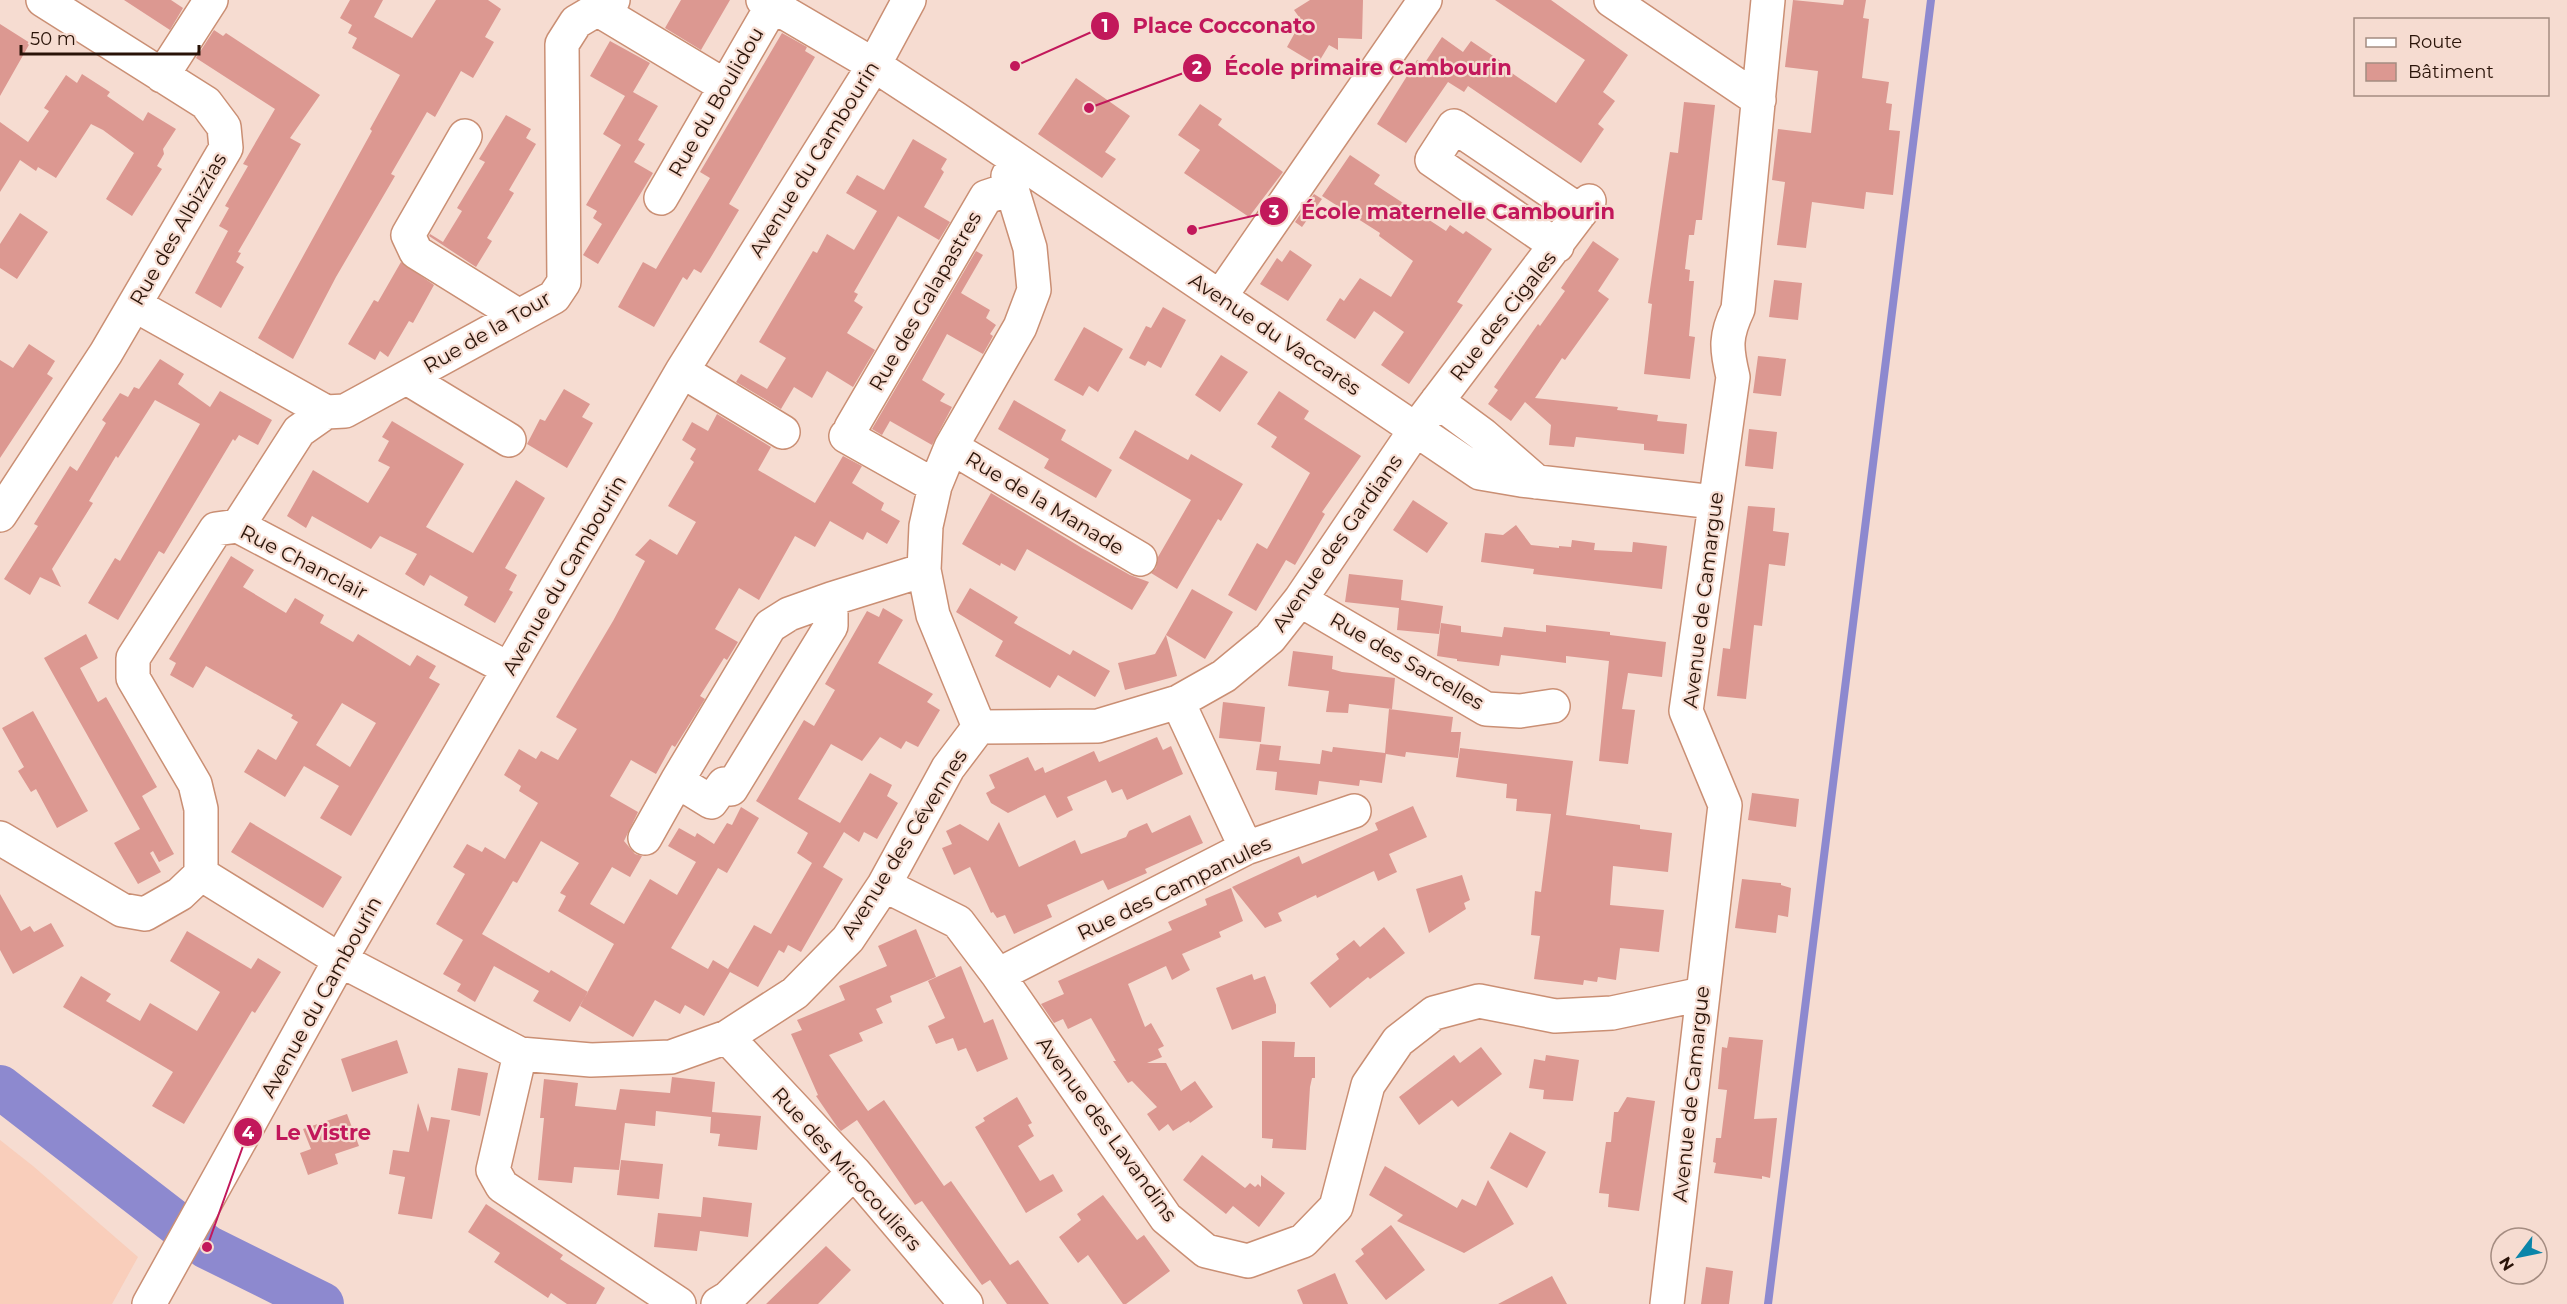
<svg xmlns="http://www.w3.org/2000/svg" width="2567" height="1304" font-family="Montserrat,sans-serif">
  <rect width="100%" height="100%" fill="#f6dcd1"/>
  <path fill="#f9cebb" d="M0,1140L33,1166L138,1257L112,1304H0Z"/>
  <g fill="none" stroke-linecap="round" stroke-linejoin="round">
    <path stroke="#8d89cf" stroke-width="8" d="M1768,1304L1931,0"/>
    <path stroke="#8d89cf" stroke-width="44" d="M0,1087L207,1247L322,1304"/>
  </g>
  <path fill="#dc9891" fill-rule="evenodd" d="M124,0H171L183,8L170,30Z
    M350,0H383L374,17L412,38L436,0H488L501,9L485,37L494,42L473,78L461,71L435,117L427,112L391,174L395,176L336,277L293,359L258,338L372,131L370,129L400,75L352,48L357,38L348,33L352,25L340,18Z
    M681,0H730L701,50L665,28Z
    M1310,0H1363L1362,39L1338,38V50L1329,45L1317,65L1287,47L1298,27L1291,22L1299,17L1294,10Z
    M1495,0H1551L1628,55L1603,92L1615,101L1598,124L1604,129L1581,163L1468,86L1464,92L1448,82L1406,143L1377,124L1417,60L1424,64L1442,37L1463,52L1471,41L1502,62L1500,65L1556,103L1585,60Z
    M1793,0L1843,5L1844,0H1866L1863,18L1869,19L1862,78L1889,82L1886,103L1892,104L1889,130L1900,131L1893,195L1866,192L1864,209L1812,202L1806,248L1777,245L1785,182L1772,180L1778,129L1811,133L1818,71L1785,67Z
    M0,24L30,43L0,96Z
    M214,30L223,36L226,33L320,95L290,138L301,144L238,252L241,253L236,262L244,267L221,308L195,293L228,231L219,226L229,208L225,206L248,166L243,164L275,109L196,58Z
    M782,33L807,47L805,51L815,57L729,204L739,210L711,257L701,273L694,269L687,280L683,277L654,327L618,307L643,262L656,269L710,178L700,172Z
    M610,41L650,63L633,92L658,106L638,140L645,144L634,162L653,173L598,264L583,255L602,224L593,218L597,211L586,205L621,145L603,134L625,96L590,76Z
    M82,74L110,92L107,96L143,121L148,112L176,129L163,149L164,154L157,166L162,169L132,216L106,199L134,153L103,130L91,124L56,178L38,167L36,171L20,160L0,192V122L28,142L49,111L44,108L66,75L77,83Z
    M1076,78L1130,116L1105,152L1116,159L1102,178L1038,134Z
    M1684,102L1715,105L1702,220H1696L1694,235H1689L1685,269L1690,270L1689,281H1694L1689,336L1695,337L1690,379L1644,374L1652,304L1648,303L1670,152L1678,153Z
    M1200,104L1222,119L1218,125L1283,172L1249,217L1184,173L1200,150L1178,135Z
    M506,115L531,129L526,138L536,144L509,190L514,193L487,238L492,241L476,267L429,236L430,234L443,242L462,211L457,208L485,162L479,159Z
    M913,139L947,159L941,169L944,172L924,207L950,222L939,240L898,216L854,292L858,294L854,301L863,307L847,333L875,350L853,387L827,371L812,398L794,387L781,409L736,382L741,374L767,389L786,358L759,342L813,251L817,253L827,234L854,250L877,211L846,193L857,175L884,190Z
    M1350,155L1380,175L1374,184L1446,231L1450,225L1463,234L1466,231L1492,249L1457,302L1463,305L1409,384L1381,365L1404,332L1374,311L1355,339L1326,320L1340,298L1344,301L1360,278L1391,297L1413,261L1379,236L1380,233L1322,196Z
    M1314,194L1322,199L1302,227L1295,222Z
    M20,213L48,232L17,279L0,268V244Z
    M1593,241L1619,259L1598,291L1609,299L1565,360L1562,358L1535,398L1618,407L1617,410L1658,415L1657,421L1687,424L1684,454L1644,450V444L1576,437L1574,447L1549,445L1551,425L1525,402L1511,421L1488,404L1498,390L1494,387L1538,324L1540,326L1565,291L1561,288Z
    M1290,250L1312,265L1288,301L1260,284L1277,258L1282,262Z
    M976,251L983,255L961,293L990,310L986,318L996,325L990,334L993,336L983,354L947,334L922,380L945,394L940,401L952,407L932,445L890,421L882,435L872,429Z
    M401,262L434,285L413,323L409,321L388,357L380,351L375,360L348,344L374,300L378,302Z
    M1774,280L1802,283L1798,320L1769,317Z
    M1163,307L1186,320L1161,368L1148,361L1145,366L1129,358L1146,326L1151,328Z
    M1084,327L1123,349L1098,392L1089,386L1083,396L1054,380Z
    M29,344L55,361L47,374L53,378L0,458V360L13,368Z
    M1221,355L1248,372L1220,412L1195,395Z
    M1758,356L1786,359L1781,396L1753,393Z
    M160,359L184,374L178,384L210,407L220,391L272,420L258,445L239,435L235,441L233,439L164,554L159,551L118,620L88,603L115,558L120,561L200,424L155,400L118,458L116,456L89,501L93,503L52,569L61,587L40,577L30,595L4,579L38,526L34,524L70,466L77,471L106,423L102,420L120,393L128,397L134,387L139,389Z
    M564,389L590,404L582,417L593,423L567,468L527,444L540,419L545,421Z
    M1279,391L1309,411L1304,419L1361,456L1322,512L1325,514L1295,565L1286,560L1256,611L1228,595L1257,543L1267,549L1310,473L1271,447L1277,437L1257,424Z
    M1014,400L1066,430L1061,440L1112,470L1096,498L1044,468L1049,459L998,429Z
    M717,414L771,447L758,470L815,503L843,456L862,466L852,483L884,503L881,510L900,521L887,544L867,532L863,540L830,521L815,547L795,536L759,600L739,588L715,629L738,642L727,660L724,658L700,696L705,699L675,747L672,745L656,774L631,760L610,796L638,812L624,841L635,854L642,856L630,877L612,867L590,904L624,924L650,879L677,895L696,862L668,846L679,828L695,837L697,833L714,844L727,823L732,825L741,807L759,818L727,873L718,868L671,948L708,969L713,960L728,969L754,925L771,934L812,863L797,853L808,833L756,801L804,720L814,726L835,690L825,684L867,611L879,617L883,608L903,620L878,663L933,694L927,702L940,710L918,747L906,741L901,749L880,737L862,761L831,744L798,799L840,823L870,773L892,785L887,796L898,803L877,839L864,832L859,842L844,832L823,867L843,879L801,952L788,945L784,953L779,950L758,987L730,972L704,1016L685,1005L680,1014L655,1000L633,1037L580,1006L614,944L558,911L566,896L560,893L579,863L541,841L517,883L513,881L482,934L549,973L551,970L588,992L570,1022L533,1001L539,991L494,966L475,1002L457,991L461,984L443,974L463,940L436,924L465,874L453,867L467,844L482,852L485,847L505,859L538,803L519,791L521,786L504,775L519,749L536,759L541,751L558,760L577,729L556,717L613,621L645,561L635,555L650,539L677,555L696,522L668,506L694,462L690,459L696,449L682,440L692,422L708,431Z
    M392,421L464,464L426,527L473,553L516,480L545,498L505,568L517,575L509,590L513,592L495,623L464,605L468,597L430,575L424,586L405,574L417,554L380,536L371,549L312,516L306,528L287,516L313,470L368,503L390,467L378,461L389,441L382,437Z
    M1749,429L1777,432L1773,469L1745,466Z
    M1135,430L1188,460L1191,454L1243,484L1221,521L1218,519L1177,589L1151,573L1156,568L1158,557L1191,500L1119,458Z
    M991,493L1082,548L1130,575L1149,582L1132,610L1027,549L1015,571L1001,563L1000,566L962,544Z
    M1413,500L1448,523L1427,553L1393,530Z
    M1748,506L1775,508L1773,531L1789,533L1785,566L1769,564L1762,626L1754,625L1746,699L1717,696L1723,648L1730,649Z
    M1516,525L1531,545L1559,548V546L1571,547L1572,540L1595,543L1594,550L1632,552L1633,542L1667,546L1662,589L1533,574L1534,569L1481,562L1485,533L1503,535Z
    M231,556L254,570L243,587L286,613L295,598L324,615L320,623L353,642L358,634L410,666L417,655L436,666L429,678L440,684L351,836L320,818L339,786L304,766L285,797L244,772L258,749L276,760L298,722L291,718L293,715L206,666L193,688L170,675L176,663L169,659ZM342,703L376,723L350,767L316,745Z
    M1349,574L1403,580L1401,600L1443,606L1439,634L1397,630L1399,608L1345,602Z
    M970,588L1018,617L1014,623L1070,655L1073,650L1110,671L1095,697L1058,675L1050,688L995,656L1003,641L956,612Z
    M1192,589L1233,612L1205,659L1166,635L1177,676L1125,690L1118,663L1155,654Z
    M1441,623L1461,626V632L1502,637L1504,627L1546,632V625L1610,632V635L1666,642L1662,677L1628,673L1622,709L1635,710L1628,764L1599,761L1609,661L1566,656V663L1501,655L1499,666L1457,661V659L1437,656Z
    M86,634L98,658L80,668L98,702L106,697L157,787L142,796L174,854L159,862L153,851L150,853L161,872L138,884L114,843L140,829L44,658Z
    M1293,651L1333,656L1332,669L1342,672L1395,678L1392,709L1349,704L1348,713L1326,712L1329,691L1288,686Z
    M1223,702L1265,707L1261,742L1219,738Z
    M1389,709L1453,717L1451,732H1461L1458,758L1406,752L1405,757L1386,754L1382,783L1360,780L1359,786L1319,781L1317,795L1275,790L1277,772L1256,770L1260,744L1281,746L1279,760L1320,764L1322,750L1332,752L1333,747L1385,753Z
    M33,711L88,811L57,828L36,789L31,792L18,771L24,767L2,728Z
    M1157,737L1163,750L1171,746L1183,774L1127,800L1122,789L1112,793L1106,780L1067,797L1073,810L1057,818L1045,795L1008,813L991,803L986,793L995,788L989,775L1028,757L1035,771L1043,767L1045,773L1094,751L1099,762Z
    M1460,748L1573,761L1566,815L1640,825V829L1672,833L1668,872L1613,866L1610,905L1664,910L1659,952L1620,948L1616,980L1598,977L1597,982L1584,980L1583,985L1534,979L1540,936L1531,935L1535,891L1541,892L1551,814L1516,811L1517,799L1506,798L1507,784L1456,777Z
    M1752,793L1799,799L1796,827L1748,820Z
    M1413,806L1427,837L1389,854L1397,872L1378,881L1374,871L1317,898L1316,895L1278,913L1282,921L1265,928L1232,887L1299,856L1302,864L1378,830L1375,823Z
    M1190,815L1203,843L1145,869L1147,873L1108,890L1103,880L1047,905L1052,917L1014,934L1005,915L997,918L993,912L991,913L970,867L954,875L942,848L952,844L946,831L960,824L988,841L999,822L1019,867L1075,840L1081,854L1126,837L1129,831L1147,823L1152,833Z
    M250,822L342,877L323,908L231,852Z
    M1462,875L1470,900L1464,903L1466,909L1429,933L1416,889Z
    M1742,879L1781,883V885L1791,888L1788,917L1778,915L1776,933L1735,928Z
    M1231,888L1243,921L1219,932L1221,937L1182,954L1190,970L1172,980L1166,966L1128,984L1145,1027L1151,1023L1164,1046L1158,1049L1162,1057L1147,1063H1166L1181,1091L1195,1081L1213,1107L1190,1123L1189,1121L1173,1131L1168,1124L1159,1131L1147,1114L1157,1107L1132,1081L1128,1083L1113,1061H1116L1091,1018L1068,1029L1063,1019L1054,1023L1041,1004L1064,994L1058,981L1172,930L1168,922L1207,905L1205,899Z
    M0,894L21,931L30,926L34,932L51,923L64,946L13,974L0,950Z
    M1384,927L1405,953L1370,979L1368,977L1330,1008L1310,983L1339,959L1336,954L1354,940L1360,947Z
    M916,929L936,977L890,996L892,1002L876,1009L883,1023L859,1033L863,1041L829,1055L868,1111L884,1100L944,1186L951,1181L1010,1265L1018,1260L1049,1304H1007L990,1280L982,1285L922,1201L915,1205L857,1120L841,1131L838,1128L816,1096L818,1095L791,1034L802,1030L797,1020L845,1000L839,986L887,966L878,946Z
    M187,931L251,969L258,958L281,972L255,1013L252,1011L184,1124L152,1106L173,1072L63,1007L81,976L111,994L106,1001L140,1021L150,1003L197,1031L220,992L170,961Z
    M961,966L984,1023L993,1019L1008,1059L977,1072L966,1048L958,1051L953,1038L936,1044L928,1026L945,1018L928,981Z
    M1252,974L1254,980L1265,976L1276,1005V1013L1232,1030L1216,988Z
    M1729,1037L1763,1040L1754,1119L1777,1118L1770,1178L1762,1176V1179L1714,1173L1716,1163L1713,1162L1716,1138H1721L1727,1090L1718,1089L1722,1047L1727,1048Z
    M397,1040L408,1073L352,1092L341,1059Z
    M1262,1041L1295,1042L1294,1057H1315V1078H1312L1310,1087L1306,1150L1272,1148L1273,1139L1262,1138Z
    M1481,1047L1502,1074L1458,1107L1452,1100L1419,1125L1399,1097L1454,1055L1460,1063Z
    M1546,1055L1579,1060L1573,1101L1543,1099L1544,1090L1529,1088L1534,1059L1545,1061Z
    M458,1068L488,1073L480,1116L451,1110Z
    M672,1077L715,1082L712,1112L761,1116L757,1150L718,1146L720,1134L710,1133L711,1117L656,1111L655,1126L625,1123L619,1170L574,1167L572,1183L538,1180L544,1118H540L544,1079L578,1083L575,1106L616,1110L620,1089L670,1093Z
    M1017,1097L1032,1123L1028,1125L1034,1136L1018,1146L1040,1181L1053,1174L1063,1191L1026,1213L975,1127L985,1121L983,1118Z
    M1627,1097L1655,1101L1639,1211L1608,1207L1609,1194L1599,1193L1606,1142H1611L1614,1112H1618Z
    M418,1103L428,1132L431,1117L450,1120L432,1219L398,1214L405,1177L389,1174L393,1150L409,1152Z
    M347,1114L359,1146L335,1154L338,1164L308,1175L300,1153L311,1149L303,1129Z
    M1510,1132L1546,1152L1527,1188L1490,1168Z
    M1202,1155L1245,1188L1250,1183L1255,1187L1258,1184L1261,1187V1175L1285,1193L1259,1227L1233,1206L1226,1214L1183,1180Z
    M621,1160L663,1164L659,1199L617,1195Z
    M1385,1166L1457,1208L1462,1199L1476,1206L1488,1180L1514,1224L1464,1253L1397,1221L1403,1215L1369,1195Z
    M1103,1195L1137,1240L1144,1235L1170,1271L1126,1304H1123L1088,1255L1078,1263L1059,1237L1081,1220L1077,1214Z
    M703,1197L752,1203L748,1237L700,1231L697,1251L654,1247L658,1213L701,1217Z
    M486,1204L563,1255L560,1259L605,1288L596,1304H567L551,1293L548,1298L494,1262L500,1253L468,1232Z
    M1391,1225L1425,1270L1386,1300L1355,1261L1364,1254L1361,1249Z
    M826,1246L851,1270L818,1304H766Z
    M1706,1267L1733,1271L1729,1304H1701Z
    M1335,1273L1348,1304H1303L1297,1290Z
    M1552,1276L1567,1304H1498Z"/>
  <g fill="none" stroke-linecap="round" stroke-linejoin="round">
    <defs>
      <path id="minor" d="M763,0L874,65L955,118L1480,473L1521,480L1714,502
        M1611,0L1759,100
        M597,9L725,86
        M162,76L211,0
        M465,136L408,235L416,252L519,316
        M1017,161L1008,176L1030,248L1034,290L1020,327L951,447L935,486L926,526L924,570L933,615L979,727L1098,726L1178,702L1224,676L1270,638L1300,600L1416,429L1589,201
        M661,198L772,6
        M1557,246L1432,160L1454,126L1581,212
        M1220,297L1425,0
        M135,305L326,412
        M682,371L783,432
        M407,378L509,440
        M1437,401L1483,435L1537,482
        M851,428L986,197L1010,189
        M846,436L935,486
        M951,447L1140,559
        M0,515L106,353L226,148L224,127L206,103L43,0
        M238,526L299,431L326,412L345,411L554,297L564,282L562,44L576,22L613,0
        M831,599V626L731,789L724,784L711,802L677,781L770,626L789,614Z
        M831,599L924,570
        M1300,600L1486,709L1520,711L1553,706
        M1178,702L1246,848
        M0,838L122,910L145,914L180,894L201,874L340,960L520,1054L591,1060L671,1057L727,1037L795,993L848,939L884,885L948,768L979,727
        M645,838L677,781
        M201,874V809L195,784L133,678V658L216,529L238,526L509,669
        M884,885L958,922L998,975L1166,1218L1206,1251L1248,1261L1303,1241L1336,1207L1368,1085L1398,1041L1434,1013L1479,1001L1555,1016L1612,1013L1702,994
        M998,975L1246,848L1354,811
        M727,1037L854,1172L966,1304
        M520,1054L493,1170L502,1186L679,1304
        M149,1304L340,960L682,371L874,65L909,0
        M718,1304L728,1298L854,1172
        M1667,1304L1725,805L1686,711L1733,377C1726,348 1725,336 1738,309L1768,0"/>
    </defs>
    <use href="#minor" stroke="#ca8f74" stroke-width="36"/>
    <use href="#minor" stroke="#fff" stroke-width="33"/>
  </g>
  <g text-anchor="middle" stroke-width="4.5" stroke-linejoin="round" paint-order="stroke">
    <g font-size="20" fill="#291308" stroke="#f6dcd1">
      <text transform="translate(716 102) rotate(-60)" y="7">Rue du Boulidou</text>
      <text transform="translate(814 159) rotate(-58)" y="7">Avenue du Cambourin</text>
      <text transform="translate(178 229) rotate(-60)" y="7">Rue des Albizzias</text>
      <text transform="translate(925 301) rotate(-60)" y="7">Rue des Galapastres</text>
      <text transform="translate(1503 316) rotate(-52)" y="7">Rue des Cigales</text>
      <text transform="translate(487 332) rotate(-30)" y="7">Rue de la Tour</text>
      <text transform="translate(1275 334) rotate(34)" y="7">Avenue du Vaccarès</text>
      <text transform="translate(1045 503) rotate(31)" y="7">Rue de la Manade</text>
      <text transform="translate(1337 543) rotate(-55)" y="7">Avenue des Gardians</text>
      <text transform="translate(304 562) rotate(27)" y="7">Rue Chanclair</text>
      <text transform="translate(564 575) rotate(-60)" y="7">Avenue du Cambourin</text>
      <text transform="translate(1703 600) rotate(-83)" y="7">Avenue de Camargue</text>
      <text transform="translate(1407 661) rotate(30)" y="7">Rue des Sarcelles</text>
      <text transform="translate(904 844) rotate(-58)" y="7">Avenue des Cévennes</text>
      <text transform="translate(1174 888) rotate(-26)" y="7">Rue des Campanules</text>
      <text transform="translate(321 997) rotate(-61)" y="7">Avenue du Cambourin</text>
      <text transform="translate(1691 1094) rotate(-84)" y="7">Avenue de Camargue</text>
      <text transform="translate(1107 1129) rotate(54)" y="7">Avenue des Lavandins</text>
      <text transform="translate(847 1169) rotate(48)" y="7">Rue des Micocouliers</text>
    </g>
  </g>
  <path fill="none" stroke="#c2185b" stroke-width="2" d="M1015 66L1105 26M1089 108L1197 68M1192 230L1274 211M207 1247L248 1132"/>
  <g fill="#c2185b" stroke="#f6dcd1" stroke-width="2">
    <circle cx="1015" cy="66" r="6"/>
    <circle cx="1089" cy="108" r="6"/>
    <circle cx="1192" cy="230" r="6"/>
    <circle cx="207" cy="1247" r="6"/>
    <circle cx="1105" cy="26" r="15"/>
    <circle cx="1197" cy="68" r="15"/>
    <circle cx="1274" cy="211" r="15"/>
    <circle cx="248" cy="1132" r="15"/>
  </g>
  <g font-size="18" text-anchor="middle" font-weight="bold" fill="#fff">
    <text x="1105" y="32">1</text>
    <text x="1197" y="74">2</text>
    <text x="1274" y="218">3</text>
    <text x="248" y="1139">4</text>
  </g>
  <g font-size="21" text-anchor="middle" font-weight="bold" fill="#c2185b" stroke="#f6dcd1" stroke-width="4.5" stroke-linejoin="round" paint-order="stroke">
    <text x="1224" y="33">Place Cocconato</text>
    <text x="1368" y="75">École primaire Cambourin</text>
    <text x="1458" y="219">École maternelle Cambourin</text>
    <text x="323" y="1140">Le Vistre</text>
  </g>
  <rect x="2354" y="18" width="195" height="78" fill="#f6dcd1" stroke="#a48c81" stroke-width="1.5"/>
  <rect x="2366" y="38" width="30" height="9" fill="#ffffff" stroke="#a48c81" stroke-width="1.5"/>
  <text x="2408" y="48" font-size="18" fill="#291308">Route</text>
  <rect x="2366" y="63" width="30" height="18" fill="#dc9891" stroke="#a48c81" stroke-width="1.5"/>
  <text x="2408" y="78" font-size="18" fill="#291308">Bâtiment</text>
  <g transform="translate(2519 1256) rotate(238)"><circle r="28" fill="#f6dcd1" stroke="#a48c81" stroke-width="1.5"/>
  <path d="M0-4.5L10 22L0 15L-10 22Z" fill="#0b85a9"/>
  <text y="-9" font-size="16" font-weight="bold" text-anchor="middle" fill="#291308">N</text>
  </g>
  <path d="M21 45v9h178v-9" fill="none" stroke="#291308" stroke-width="3"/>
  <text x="30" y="45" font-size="18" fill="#291308" stroke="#f6dcd1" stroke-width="4.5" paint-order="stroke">50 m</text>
</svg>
